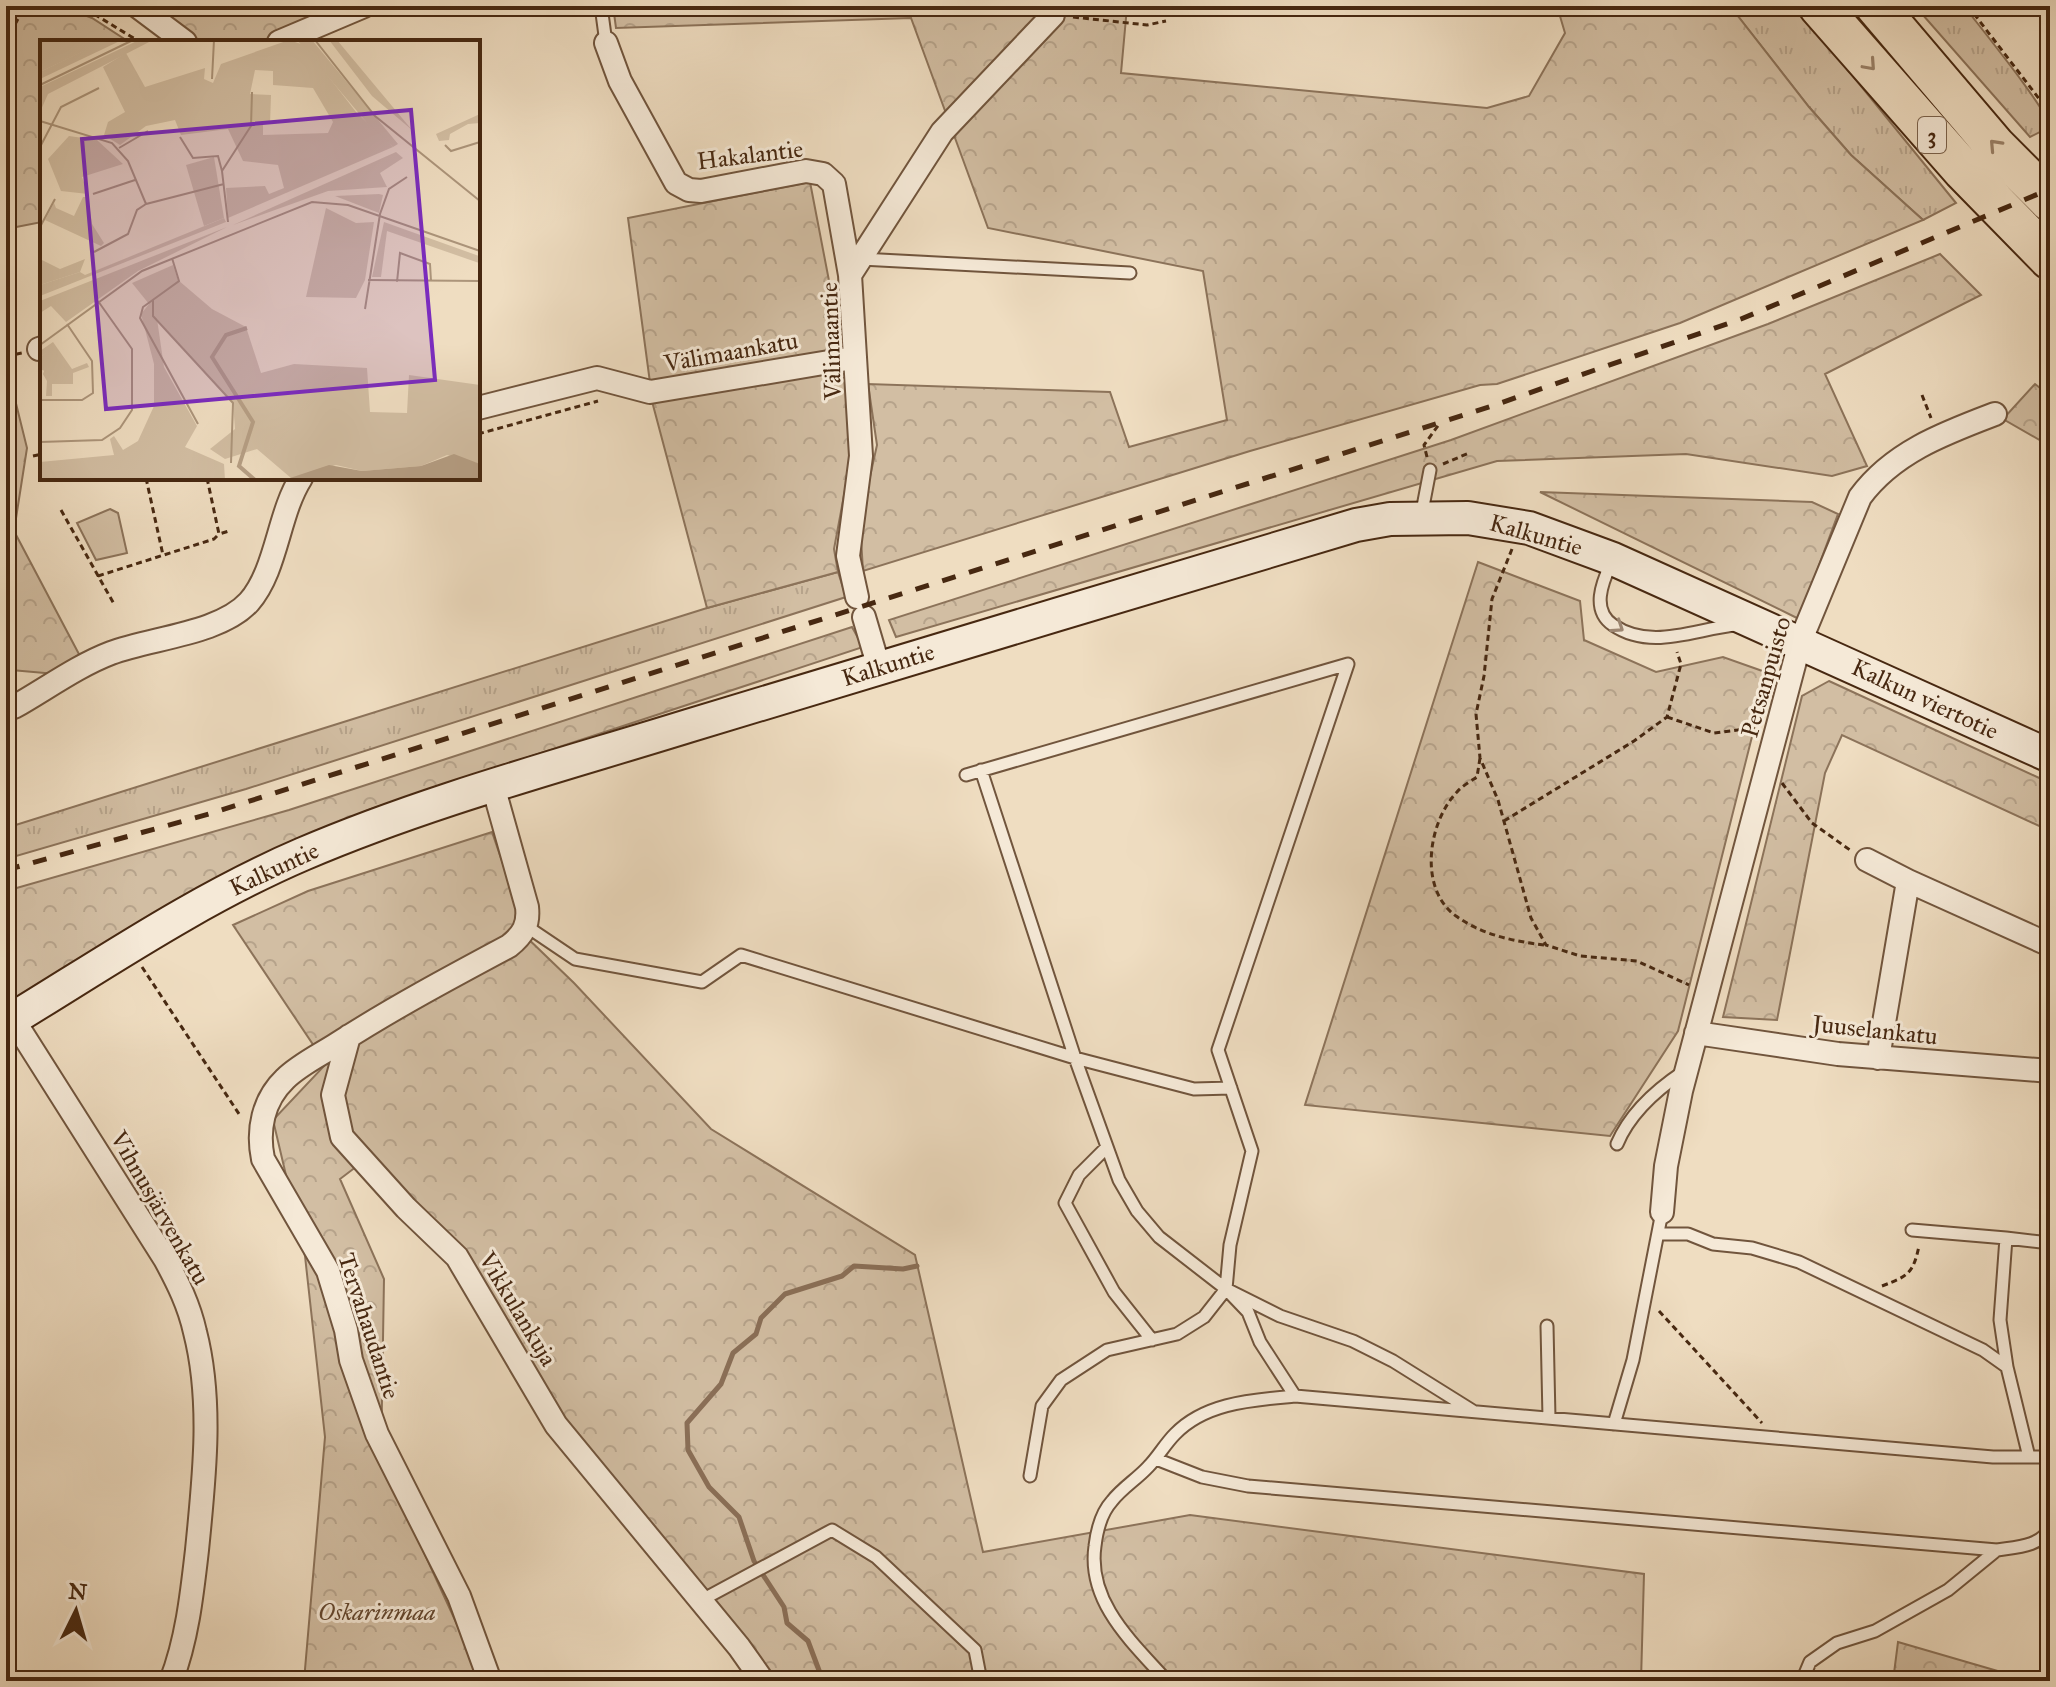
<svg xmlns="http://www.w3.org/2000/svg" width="2056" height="1687" font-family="'IM FELL Great Primer',serif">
  <defs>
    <pattern id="grass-tufts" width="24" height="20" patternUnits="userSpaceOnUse" patternTransform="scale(2)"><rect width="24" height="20" fill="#d2bea3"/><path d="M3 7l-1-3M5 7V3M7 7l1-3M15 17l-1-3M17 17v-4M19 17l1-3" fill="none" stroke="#b6a38b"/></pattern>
    <pattern id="forest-crowns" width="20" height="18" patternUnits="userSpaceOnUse" patternTransform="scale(2)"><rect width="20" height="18" fill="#d2bea3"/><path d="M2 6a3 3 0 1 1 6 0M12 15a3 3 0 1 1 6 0" fill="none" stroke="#b6a38b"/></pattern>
  </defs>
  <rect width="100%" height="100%" fill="#efddc1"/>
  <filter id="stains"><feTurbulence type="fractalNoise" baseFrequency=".0025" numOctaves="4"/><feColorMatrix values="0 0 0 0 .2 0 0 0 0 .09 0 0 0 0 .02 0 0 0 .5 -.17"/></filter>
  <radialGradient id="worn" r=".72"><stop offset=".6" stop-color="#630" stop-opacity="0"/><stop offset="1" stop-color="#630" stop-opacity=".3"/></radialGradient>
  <path fill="url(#grass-tufts)" stroke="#8c735a" stroke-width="2" d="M1730,6H1796L1956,203L1923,220L1851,155L1809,107Z
    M1915,6H1964C1979,26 2048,110 2050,127L2030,137Z
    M838,572L846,597L246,789L6,859V828L707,608Z"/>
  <path fill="url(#forest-crowns)" stroke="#8c735a" stroke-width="2" d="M6,6H61L92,18L129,42H42V222L6,229Z
    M159,6H342L287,29L264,42H198Z
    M613,6H1171V9L1127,7L1121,73L1487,108L1529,96L1565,33L1557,6H1730L1809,107L1851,155L1923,220L1680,323L1497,384L1480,385L1250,451L863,571L860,522L877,445L868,384L1110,392L1129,447L1227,420L1203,271L988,228L911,18L616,28Z
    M810,182L840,338L853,447L834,549L838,572L707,608L653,405L628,218Z
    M1940,254L1981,295L1825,374L1867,466L1832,476L1686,454L1497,461L896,637L889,620L1451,440L1768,324Z
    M6,363L27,448L14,531L81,658L56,674L11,670L6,667L12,654L6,650Z
    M2035,384L2050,396V446L2003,419Z
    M1540,492L1812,502L1838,514L1799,619Z
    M1478,562L1580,601L1584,640L1656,672L1723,657L1768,673L1678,1031L1610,1136L1305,1105Z
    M852,627L863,647L371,809L276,849L6,1006V891L289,810Z
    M1829,681L2050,783V831L1842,735L1825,773L1777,1020L1723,1017L1802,696Z
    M492,832L520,914L519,930L574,983L711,1129L915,1255L983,1552L1190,1515L1644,1574L1641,1681H763L561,1421L460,1254L365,1160L340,1179L384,1279L381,1459L483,1681H304L325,1437L305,1256L273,1120L326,1064L233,925L308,891Z
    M1898,1642L2032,1681H1893Z"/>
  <path fill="#d2bea3" stroke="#8c735a" stroke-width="2" d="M110,509L118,513L127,553L96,560L77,523Z"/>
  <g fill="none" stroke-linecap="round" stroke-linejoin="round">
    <path stroke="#8a6f57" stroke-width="5" d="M823,1681L808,1641L787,1623L784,1607L754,1561L739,1517L709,1487L688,1450L687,1423L721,1384L733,1353L756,1334L761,1318L785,1294L842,1276L854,1266L903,1269L917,1266"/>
    <defs>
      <path id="lane" d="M601,6L606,43
        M861,259L1130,273
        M1421,517L1430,470
        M1611,563C1602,583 1591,610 1613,625C1651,651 1695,629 1735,625
        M981,770L1075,1058L1119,1180L1137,1211L1159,1237L1226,1289L1280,1316L1353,1341L1393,1361L1473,1411
        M966,775L1348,664L1218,1050L1252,1151L1230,1245L1226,1289L1248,1312L1260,1342L1295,1396
        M526,926L575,959L702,982L741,955L1075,1058L1194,1089L1231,1088
        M1617,1144C1630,1113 1656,1090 1683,1072
        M1107,1147L1079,1175L1065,1203L1114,1292L1152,1340
        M1912,1230L2006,1238
        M1658,1234H1688L1713,1244L1752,1248L1799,1262L1983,1350L2007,1367L2029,1457
        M1547,1326L1549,1418
        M2007,1367L2000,1320L2006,1238L2050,1243
        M1614,1424L1633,1360L1662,1212
        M1156,1459L1202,1477L1248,1486L1997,1550C2016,1547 2040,1547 2050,1528
        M1030,1476L1042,1406L1061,1380L1107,1350L1177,1334L1204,1317L1226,1289
        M700,1601L832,1530L876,1557L975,1650L981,1681
        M1167,1681C1132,1642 1087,1602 1095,1546C1097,1529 1101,1513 1112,1501C1122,1488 1137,1479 1148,1467C1158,1457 1165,1444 1175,1434C1206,1402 1254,1400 1295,1396L1993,1457H2050
        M1802,1681L1810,1662L1837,1643L1875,1631L1948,1590L1997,1550"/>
      <path id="street" d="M137,6L185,42
        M279,42L364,6
        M606,43L620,81L676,183L689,190L701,191L806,171L823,174L834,184L850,275
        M39,349L42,348
        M478,408L597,378L650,392L853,358
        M857,597L848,556L861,456L850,275L942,132L1053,15L1054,6
        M864,617L879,668
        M14,707C46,689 77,666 111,653C150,638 220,634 249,602C277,570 278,514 301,478
        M1867,860L1908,881
        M13,1019L165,1259C178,1283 189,1305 195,1332C213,1402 204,1479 197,1550C192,1594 187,1640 171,1681
        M1696,1033L1838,1054L2050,1071
        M349,1036L333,1095L342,1137L406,1208L457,1257L556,1425L739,1647L763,1681
        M1878,1058L1908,881L2050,945
        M1662,1212L1666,1166L1681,1091L1800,642L1860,497C1893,452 1945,433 1995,414
        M490,1681L459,1596L377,1434L351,1360L346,1330L328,1271L263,1159C257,1130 263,1100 285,1079C299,1065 320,1055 337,1044C393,1008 451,977 509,946C523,935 529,925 527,907L493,786"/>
      <path id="secondary" d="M6,1023C103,964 198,899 303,854C427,801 559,766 688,726C911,658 1133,592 1356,525L1390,519L1468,518L1529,528L1613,559L2050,756"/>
      <path id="highway" d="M1819,6L1963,170L2050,259
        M1876,6L1995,146L2050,201"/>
    </defs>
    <use href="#lane" stroke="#71553d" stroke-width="15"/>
    <use href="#street" stroke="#71553d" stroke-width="26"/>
    <use href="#secondary" stroke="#472811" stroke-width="36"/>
    <use href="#highway" stroke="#472811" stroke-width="44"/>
    <path stroke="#472811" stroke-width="3" stroke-dasharray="6 4" stroke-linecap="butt" d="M76,6L94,14L140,42
      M1968,6L2050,113
      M1073,17L1147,25L1166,21
      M6,63L13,28L25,6
      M6,356L22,353
      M1922,395L1931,418
      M478,434L598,401
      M33,456L42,454
      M1427,457L1424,445L1440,423
      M1443,464L1469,453
      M146,478L163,555
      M207,478L219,534L229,531
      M61,510L114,604
      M1512,549L1492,599L1484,676L1476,714L1480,758L1498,800L1531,918L1546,945L1580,956L1637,961L1689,985
      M98,576L214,539L219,534
      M1667,717L1714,733L1745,729L1755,733
      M1480,758L1477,777C1471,781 1462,786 1457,792C1428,822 1418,889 1456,916C1482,935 1513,941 1544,945
      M1782,783L1812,823L1850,850
      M1504,821L1634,741L1667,717L1681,664L1677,652
      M142,967L241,1117
      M1882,1286C1908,1276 1913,1274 1919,1246
      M1659,1311L1762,1423"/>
    <use href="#lane" stroke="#f5e9d7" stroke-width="11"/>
    <use href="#street" stroke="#f5e9d7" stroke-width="22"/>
    <use href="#secondary" stroke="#f5e9d7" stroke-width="32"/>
    <use href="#highway" stroke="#efddc1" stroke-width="40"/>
    <path stroke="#472811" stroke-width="5" stroke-dasharray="14 14" stroke-linecap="butt" d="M6,870L209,814L1492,406L1741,319L2050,189"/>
  </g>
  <defs><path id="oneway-chevron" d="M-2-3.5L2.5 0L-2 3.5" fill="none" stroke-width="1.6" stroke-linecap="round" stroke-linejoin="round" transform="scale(2)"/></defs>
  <g stroke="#9b8269">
    <use href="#oneway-chevron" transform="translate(1870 65) rotate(48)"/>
    <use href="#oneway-chevron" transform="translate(1995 145) rotate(-133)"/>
  </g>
  <use stroke="#9e8874" href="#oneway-chevron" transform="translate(1618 627) rotate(34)"/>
  <g text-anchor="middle" stroke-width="6" stroke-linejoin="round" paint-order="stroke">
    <rect fill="#f5e9d7" stroke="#7b624c" stroke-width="2" x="1918" y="117" width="28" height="36" rx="6"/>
    <g font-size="22" font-weight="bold" fill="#472811">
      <text x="1932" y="143">3</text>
    </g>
    <g font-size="24" fill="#472811" stroke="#f5e9d7">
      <text transform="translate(750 155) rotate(-7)" y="8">Hakalantie</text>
      <text transform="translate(831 341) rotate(-92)" y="8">Välimaantie</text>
      <text transform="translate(731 352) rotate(-10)" y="8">Välimaankatu</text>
      <text transform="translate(1536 535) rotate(16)" y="8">Kalkuntie</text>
      <text transform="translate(888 665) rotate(-17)" y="8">Kalkuntie</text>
      <text transform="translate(1766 677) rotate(-74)" y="8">Petsanpuisto</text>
      <text transform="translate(1925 699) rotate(25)" y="8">Kalkun viertotie</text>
      <text transform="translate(274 869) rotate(-25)" y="8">Kalkuntie</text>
      <text transform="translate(1875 1030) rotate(6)" y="8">Juuselankatu</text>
      <text transform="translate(160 1208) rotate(60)" y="8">Vihnusjärvenkatu</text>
      <text transform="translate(518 1309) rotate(59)" y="8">Vikkulankuja</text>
      <text transform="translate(369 1326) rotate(72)" y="8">Tervahaudantie</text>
    </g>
    <g font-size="24" font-style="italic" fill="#63462e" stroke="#f5e9d7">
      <text x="377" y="1620">Oskarinmaa</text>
    </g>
  </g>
  <g transform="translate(40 40)">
    <rect width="440" height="440" fill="#efddc1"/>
    <path d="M43,0H82L0,39V32L43,11ZM99,0H113L8,54L0,72V47ZM257,0H272L358,104L353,107L333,90ZM289,0H297L372,90L332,56ZM184,178L186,182L0,256V245L40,232L45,235Z" fill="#d2bea3"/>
    <path d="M0,0H43L45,3L44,11L0,32ZM249,0L264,5L316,72L353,107L188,178L186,148L225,146L229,154L244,148L238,125L203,121L188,89L141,95L135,80L106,86L80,105L64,95L68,82L85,72L63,27L86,13L105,47L165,28L164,39L173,43L181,24ZM215,30L233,31V45L273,48L293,82L288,93L223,95V84H230L231,55L210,54ZM440,74V83L428,84L410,94L409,100L399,101L396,94ZM29,96L57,100L83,124L42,137L48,154L21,151L8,119ZM356,112L363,118L340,133L347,147L288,151L193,185ZM174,117L184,178L164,186L146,125ZM339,154L343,155L339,173L295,156ZM43,157H48L52,184L64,203L61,206L5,180L14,163L16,168L34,176ZM286,168L316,183L334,182L325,240L316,258L266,257ZM344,182L439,216V223L347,191L341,237H332ZM187,187L98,231L26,282L11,266L0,273V261ZM0,219L20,229L45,219L40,232L0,245ZM133,225L138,240L172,269L206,287L221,333L254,324L327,328L330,372L367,373L369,335L440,345V424L407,415L381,426L322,431L296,425L251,438L217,409L185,419L170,409L195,389L193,363L117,279L124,327L157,386L145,407L184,424L185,440H0V422L74,415L70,399L74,396L83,410L98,401L114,366V324L101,274L109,264L92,243ZM13,302L32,329L47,323L49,327L33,333V344H12V356H6L7,341L0,329L3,334L12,310L0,317V311Z" fill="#d2bea3" fill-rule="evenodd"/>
    <path d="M12,309L29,333L21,338L0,329V317Z" fill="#d2bea3"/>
    <path d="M414,414L440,424V440H244L289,425L322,431L381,426Z" fill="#b69f85"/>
    <path fill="none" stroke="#b69f85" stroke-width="4" d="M207,288L186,295L172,317L213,382L199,426L215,440"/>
    <path fill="none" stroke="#ac957b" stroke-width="2" d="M275,0L335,76L440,161M172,39L174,0M0,45L93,0M0,81L72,103L88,121L106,164L184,144M140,97L153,118L178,116L182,131M405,105L411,111L440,102M0,107L21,67L59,48M79,108L108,91M53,154L95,140M188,182L182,131L211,86L212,52M0,187L15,159M54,212L88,194L97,170L106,164M132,218L139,241L103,267L100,278L158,384M328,240L440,241M357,242L360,213L390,224L391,241M113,260V276L193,363L191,423M325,269L340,174L349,149L367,137M0,305L102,231L272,162L308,165L440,211M0,360H42L53,353L52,321L27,284M0,402L62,400L80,388L92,370V309L58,261"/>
    <path fill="#7b2cbf" fill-opacity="0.15" stroke="#7b2cbf" stroke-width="4" d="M371,70L395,340L66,369L42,99Z"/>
    <rect width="440" height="440" fill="none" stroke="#472811" stroke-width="4"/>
  </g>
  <rect width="2056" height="1687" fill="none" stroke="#efddc1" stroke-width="32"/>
  <rect x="8" y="8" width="2040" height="1671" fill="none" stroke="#472811" stroke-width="4"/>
  <rect x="16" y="16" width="2024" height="1655" fill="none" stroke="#472811" stroke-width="2"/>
  <g transform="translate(76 1611) rotate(5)" stroke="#f5e9d7" stroke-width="6" paint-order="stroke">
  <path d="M0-6L14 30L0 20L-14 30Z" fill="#472811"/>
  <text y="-12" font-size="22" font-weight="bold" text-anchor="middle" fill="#472811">N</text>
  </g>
  <rect width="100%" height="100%" filter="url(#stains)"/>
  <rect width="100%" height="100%" fill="url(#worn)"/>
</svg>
